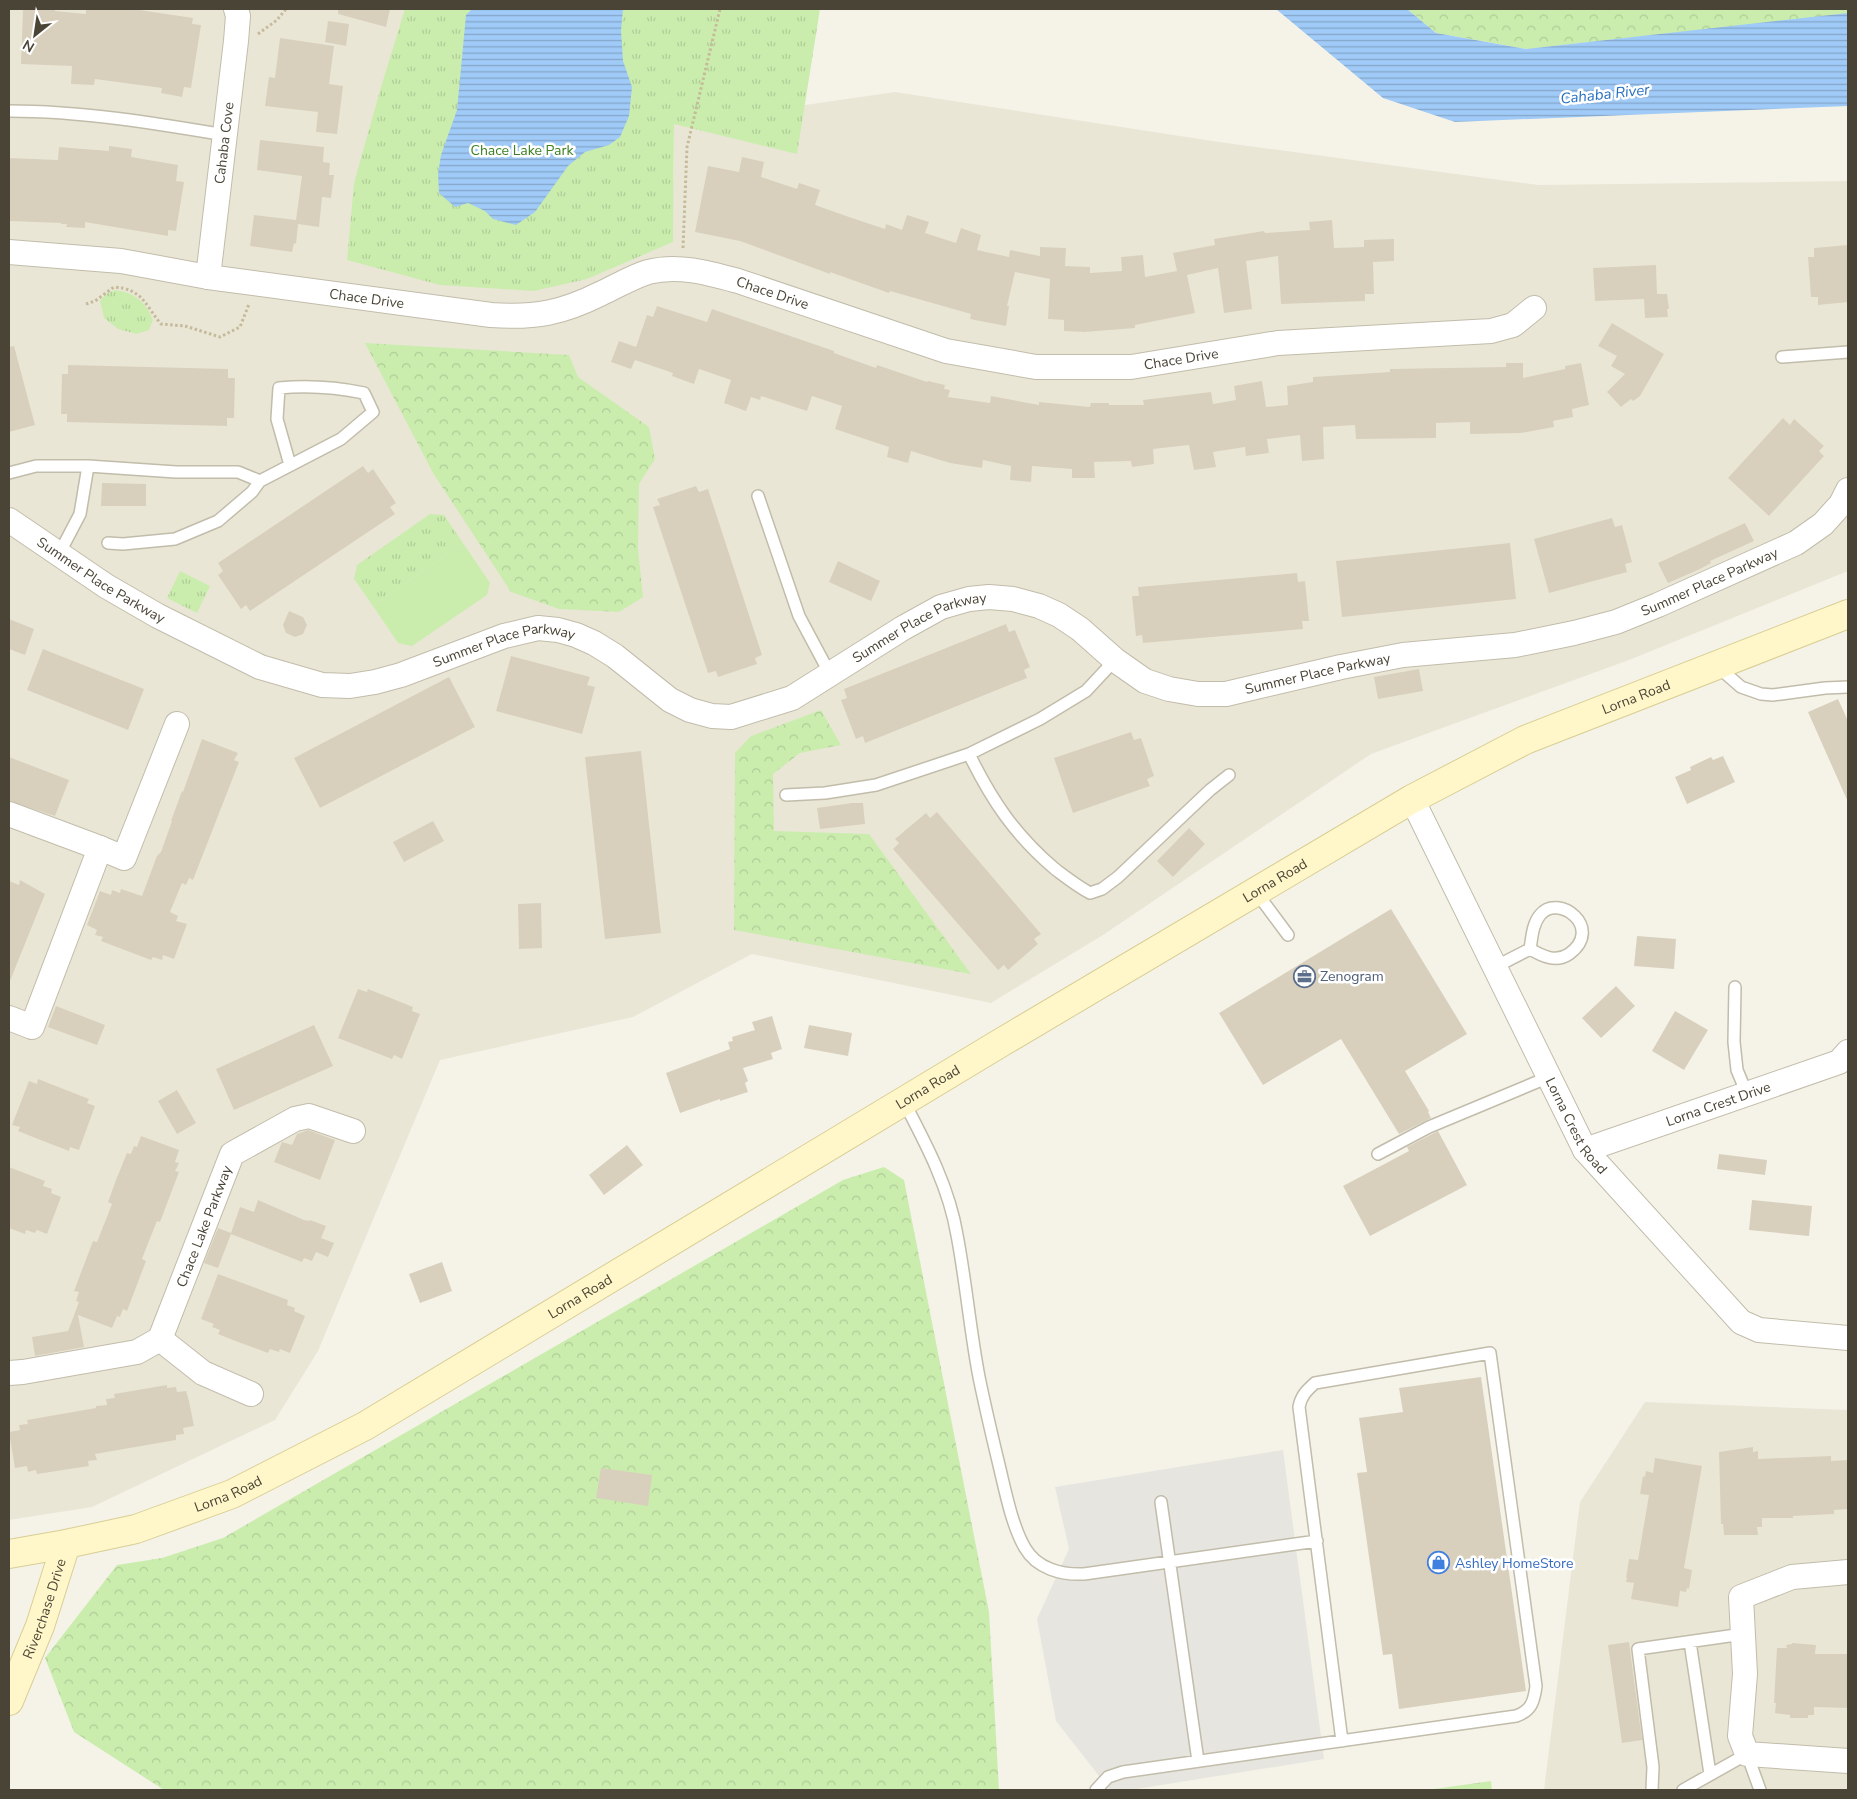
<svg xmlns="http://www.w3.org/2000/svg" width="1857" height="1799" font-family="'Nunito Sans',sans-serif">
  <defs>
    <pattern id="forest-crowns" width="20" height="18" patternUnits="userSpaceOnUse" patternTransform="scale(1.25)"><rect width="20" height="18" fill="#caedae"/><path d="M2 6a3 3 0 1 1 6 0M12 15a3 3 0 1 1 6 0" fill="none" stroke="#afcc96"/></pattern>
    <pattern id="park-tufts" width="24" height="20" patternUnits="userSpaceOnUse" patternTransform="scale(1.25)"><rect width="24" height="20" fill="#caedae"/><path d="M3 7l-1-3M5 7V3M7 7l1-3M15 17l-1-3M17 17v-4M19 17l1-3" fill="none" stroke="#afcc96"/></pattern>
    <pattern id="water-rules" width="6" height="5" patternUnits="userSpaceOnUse" patternTransform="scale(1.25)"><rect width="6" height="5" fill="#a0caf7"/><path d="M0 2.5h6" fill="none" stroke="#84a6c9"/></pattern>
  </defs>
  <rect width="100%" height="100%" fill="#f5f3e8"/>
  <path fill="#eae6d6" d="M9,9H408L674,180V124L895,92L1219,142L1538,185L1848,181V571L1629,660L1371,754L1103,935L991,1003L752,954L633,1017L440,1060L318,1351L275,1420L92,1507L9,1520Z
    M1645,1402L1848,1410V1790H1544L1580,1502Z"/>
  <path fill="#caedae" d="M463,543L490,583L487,595L412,646L398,643L373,606Z"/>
  <path fill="url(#forest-crowns)" d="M1407,9H1848V14L1526,49L1436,33Z
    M365,343L569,355L578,377L649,427L655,459L639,484L638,549L643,597L619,612L559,609L511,592L433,473Z
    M821,710L841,745L800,753L773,774L774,831L869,834L971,974L734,930L735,753L751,736Z
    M884,1167L904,1180L989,1612L999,1790H164L74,1732L45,1658L117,1565L162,1558L223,1538L843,1180Z"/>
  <path fill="url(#park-tufts)" d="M405,9H820L797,154L674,124L673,242L587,279L534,291L440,285L347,260L354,183L381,87Z
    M115,290C134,292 146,302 153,320L149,330L137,334L118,329L104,318L100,301L106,294Z
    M430,514L444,515L463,543L373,606L354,579L357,565Z
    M180,571L210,586L197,613L167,598Z
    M1491,1781L1492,1790H1427Z"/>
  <path fill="#e6e5e0" d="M1283,1450L1324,1759L1130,1790H1110L1056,1721L1037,1619L1069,1549L1055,1487Z"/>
  <path fill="url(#water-rules)" d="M472,9H623L621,31L623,61L632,87L629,116L620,137L609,145L585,152L568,166L535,212L516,225L493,219L485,211L468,203L455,207L439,193L438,174L441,155L457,110L466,15Z
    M1276,9H1407L1436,33L1526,49L1848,13V106L1455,122L1383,98Z"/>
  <path fill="#d8d0bd" d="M23,9H55V11L86,14V9H133L193,18L192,24L201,25L191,88L184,87L182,97L161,93L162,88L95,79L94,85L71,84L72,66L21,64Z
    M338,9H390L386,27L338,14Z
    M328,21L349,24L346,46L325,42Z
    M280,38L334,46L329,84L343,86L337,134L316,132L318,112L265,106L269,77L275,78Z
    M260,140L324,147L323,162L330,163L329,175H334L331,198L322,197L319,227L298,224L296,244L294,243L292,252L250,246L254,215L296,220L302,176L257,170Z
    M109,146L132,149L131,157L178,165L176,181L184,182L176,231L168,230V236L85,222V228L66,227L67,224H61V223L9,221V158L58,160L59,147L109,151Z
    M742,157L764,162L761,177L797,189L799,183L820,190L815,205L849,217L885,229L886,224L902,230L907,215L929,222L925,233L956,243L961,228L981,235L977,250L1009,257L1010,250L1040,256V247L1066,248L1065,266L1090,267V273L1122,271L1121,257L1143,255L1145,277L1177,271L1173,253L1215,245L1214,239L1264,231L1265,233L1310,230L1309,222L1332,220L1334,248L1364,247V240L1394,239V261L1373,262L1374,294H1365V301L1281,304L1278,256L1246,261L1252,309L1224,313L1218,268L1187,275L1195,313L1135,325V328L1084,332L1064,331V320L1048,319L1050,279L1015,272L1007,306H1009L1006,326L970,319L971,314L890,291L889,293L830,272V274L740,241L695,232L708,166L739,172Z
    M1848,245V302L1818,305V297H1811L1808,257H1814V248Z
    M1656,265L1657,294H1667L1669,309H1667L1668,317L1645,318L1644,299L1595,301L1593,268Z
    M657,306L707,322L712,309L834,351V353L876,368L877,365L927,382L928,381L945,385L944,389L950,390L948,397L990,403L991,396L1039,405V402L1090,407L1091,403H1109V405H1144L1143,400L1211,392L1213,404L1236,400L1234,386L1262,381L1266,407L1288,405L1287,386L1313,382V377L1390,372V369L1506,367V363H1523V378L1565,369V366L1581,363L1589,405L1572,409L1573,417L1553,421L1554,427L1521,433L1470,434V422L1436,423V438L1356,439L1355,425L1323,427L1324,459L1302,461L1300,435L1267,439L1269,453L1246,456L1245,447L1213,452L1216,467L1194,470L1189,445L1153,449L1154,464L1132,467L1131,461L1094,462L1095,478H1072V469L1032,466L1031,482L1010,480L1011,466L983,460L982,468L950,463L911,451L908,463L887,457L889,447L835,429L842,406L812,396L807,411L761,396L760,400L751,397L746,411L724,403L731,380L699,369L694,384L672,376L673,373L635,360L631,369L611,362L619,341L636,347L647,315L653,317Z
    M1612,323L1664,354L1640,396L1633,401L1631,399L1621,407L1607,392L1625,374L1611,366L1617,356L1598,346Z
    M14,346L35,425L9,432V347Z
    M68,365L228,369V378H235L234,418H227V426L67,422V414H61L62,374H68Z
    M1783,418L1790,425L1794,419L1824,446L1819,451L1824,456L1769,516L1728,478Z
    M363,466L368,473L373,469L396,503L390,507L395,514L250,611L246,605L241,609L218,575L223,571L218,563Z
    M102,483L146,484V506H101Z
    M696,486L699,492L708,489L762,655L755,658L757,664L718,677L716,671L708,673L653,507L660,505L657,499Z
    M1612,518L1615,527L1622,525L1632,562L1625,564L1627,572L1549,593L1534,539Z
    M1745,523L1754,541L1710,561L1711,563L1700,569L1668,583L1658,563Z
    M1510,543L1516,599L1342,617L1336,561Z
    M838,561L880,581L871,601L829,582Z
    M1297,573L1298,582L1305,581L1309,621H1302L1303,629L1143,643L1142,635L1136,636L1132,596H1139L1138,587Z
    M289,611L303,617L307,625L303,634L295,637L286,633L283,625Z
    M9,619L34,629L25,655L9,649Z
    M1006,624L1009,632L1015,630L1030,667L1024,670L1027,678L865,743L863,736L856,739L841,700L847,698L844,689Z
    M43,649L144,689L128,730L27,690Z
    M511,656L590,677L587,685L595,687L582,734L496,711Z
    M1419,669L1423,691L1378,699L1374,677Z
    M449,677L475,727L320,808L294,758Z
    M1838,699L1848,721V802L1808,712Z
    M1131,732L1134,740L1141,738L1154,776L1147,779L1150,786L1073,813L1054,758Z
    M202,739L238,753L234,760L239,762L193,880L189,878L186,885L182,883L170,912L178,916L176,921L187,924L174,959L163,955L162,960L153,957L151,960L101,941L103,937L95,935L97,930L87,925L100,891L111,895L112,890L120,893L121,889L142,896L157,856L161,852L172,821H171L182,791L183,792Z
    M641,751L661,933L605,939L585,757Z
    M1723,756L1735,782L1687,804L1675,777L1691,770L1690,767L1711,757L1713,760Z
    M9,757L69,780L55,816L9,801Z
    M852,803H863L865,824L820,829L817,808Z
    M937,812L1041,934L1034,939L1038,944L1008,970L1004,965L998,970L893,849L899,843L895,839L926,813L930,818Z
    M433,821L444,841L404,862L393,842Z
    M1189,828L1205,844L1173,877L1157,861Z
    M20,880L45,894L10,981L9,881L19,885Z
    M541,903L542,948L519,949L518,904Z
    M1391,909L1467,1034L1405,1071L1429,1111L1428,1112L1431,1118L1399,1134L1341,1039L1263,1085L1219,1013Z
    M1637,936L1676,939L1674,969L1634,966Z
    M1616,986L1635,1006L1601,1038L1582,1018Z
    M358,989L367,992L368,989L413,1007L412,1011L420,1014L402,1059L394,1055L392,1059L338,1038Z
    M56,1006L105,1025L97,1045L48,1027Z
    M1675,1011L1708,1030L1684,1070L1652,1051Z
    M772,1016L782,1049L771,1053L773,1059L743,1068L748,1081L745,1083L748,1092L720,1101V1099L680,1113L666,1073L730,1049L728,1042L733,1041L732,1037L755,1030L752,1022Z
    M314,1025L333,1066L234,1110L216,1069Z
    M809,1025L852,1033L848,1056L804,1048Z
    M38,1079L89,1099L87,1103L95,1106L79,1150L70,1147L69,1151L38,1139L18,1131L20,1127L12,1125L29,1081L37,1084Z
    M177,1090L196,1123L177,1134L158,1101Z
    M308,1130L335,1140L320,1180L274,1162L282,1142L292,1145L297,1134Z
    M1438,1131L1467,1185L1370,1236L1343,1186L1409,1151L1407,1147Z
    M141,1136L179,1150L175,1162L179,1163L175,1171L179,1172L160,1222L157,1221L145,1251L142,1259L146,1261L127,1311L123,1309L120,1317L117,1316L112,1328L78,1315L84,1347L35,1356L32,1337L68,1331L79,1302L76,1301L79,1292L74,1291L93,1241L97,1242L112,1204L108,1202L116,1180L127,1153L131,1154L134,1146L137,1147Z
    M627,1145L643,1165L604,1195L589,1175Z
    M1719,1154L1767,1160L1765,1175L1717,1169Z
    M9,1167L45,1181L43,1186L52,1189L51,1193L61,1197L47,1234L37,1230L35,1233L26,1230L25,1234L9,1228Z
    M258,1200L304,1220L309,1221L310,1220L326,1226L321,1238L334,1243L328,1257L316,1252L312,1261L304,1258L302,1262L231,1234L218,1268L204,1263L218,1228L231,1233L240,1207L254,1212Z
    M1752,1200L1812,1206L1809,1236L1749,1230Z
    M442,1262L452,1291L420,1303L409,1274Z
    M218,1274L288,1300L287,1305L295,1308L294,1311L305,1316L290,1353L280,1349L279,1352L270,1349L268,1353L238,1342L218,1334L220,1330L212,1327L214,1324L201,1319Z
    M1481,1377L1526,1691L1399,1709L1392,1654L1383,1655L1357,1473L1367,1472L1359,1418L1403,1412L1399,1388Z
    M167,1385V1388L176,1387L177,1392L186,1391L189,1401L194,1426L183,1428L184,1434L176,1435V1440L95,1454L97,1460L88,1461L89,1466L37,1474L36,1470L28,1472L27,1466L15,1468L9,1432L20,1430L19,1425L28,1424L27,1420L96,1408V1406L107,1405L106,1399L115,1398L114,1394Z
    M1753,1447V1452L1758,1451V1459L1831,1456V1461L1848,1460V1509L1834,1510V1514L1793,1516V1518H1762V1527H1757L1758,1535H1724L1723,1524H1721L1719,1452Z
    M1655,1458L1702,1466L1684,1568L1692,1570L1689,1589L1687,1588L1686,1592L1680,1591L1678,1607L1631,1599L1634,1583L1626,1582L1627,1578H1626L1629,1559L1638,1560L1649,1495L1640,1494L1643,1476L1645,1477L1646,1471L1653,1473Z
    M601,1468L652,1475L648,1506L596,1498Z
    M1629,1642L1642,1740L1622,1743L1608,1645Z
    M1792,1643L1816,1645L1815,1654H1848V1708L1814,1707V1715H1808V1718H1790V1715L1775,1713L1776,1703H1774L1777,1648H1787L1786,1645L1792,1644Z"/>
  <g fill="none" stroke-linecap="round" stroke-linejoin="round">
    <defs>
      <path id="lane" d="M9,111C81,111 154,123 225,135
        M1782,357L1848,352
        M88,466L176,472H238L260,481L252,492L218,521L175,539L123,544L108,543
        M9,473L36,466H88L80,514L59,554
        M260,481L341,439L373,412L364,393C335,387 309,385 279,388L277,419L290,465
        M758,496L799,616L830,674
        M1115,660L1086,691L1040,719L969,754C992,801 1015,835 1055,869C1067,878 1077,886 1090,893L1102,889L1118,877L1210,790L1229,775
        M1717,666L1741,687L1761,694L1773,695L1825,688L1848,687
        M786,795L825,793L876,785L969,754
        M1256,892L1288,935
        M1495,967L1530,949C1532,938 1532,925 1540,915C1558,892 1605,928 1569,954C1556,963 1542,956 1530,949
        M1735,987L1734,1042L1737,1070L1747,1094
        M904,1102C926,1144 949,1187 957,1235C966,1282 970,1330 979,1377C985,1406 992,1436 999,1465C1005,1490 1012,1526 1025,1548C1037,1569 1062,1575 1084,1574L1317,1541
        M1378,1154L1429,1127L1549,1077
        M1161,1502L1198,1761
        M1690,1642L1710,1774
        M1096,1790L1108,1777L1123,1772L1516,1716C1531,1711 1534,1702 1536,1686L1490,1353L1315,1383C1306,1391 1301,1396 1299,1407L1342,1741
        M1652,1790L1653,1767L1638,1649L1743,1634
        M1683,1790L1747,1754L1760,1790"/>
      <g id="street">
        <path id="s1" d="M9,252L121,261L208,277L491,315C536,318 562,313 602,293C617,286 632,277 648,272C678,264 709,273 738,281L946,351L1036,367H1131L1278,343L1491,331L1513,325L1534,308"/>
        <path id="s2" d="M208,277L236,41L238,16L236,9"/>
        <path id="s3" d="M9,520L106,586L158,616L260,667L322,685L350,686L375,682L401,675L504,636L538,628L558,630L576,635L594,643L615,656L670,700L690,710L712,716L731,717L792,698L903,628L941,607L969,599L989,597L1013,599L1039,606L1059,615L1080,629L1115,660L1145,681L1169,689L1198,694H1226L1341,667L1403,655L1515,645L1574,633L1616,622L1658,605L1796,543L1823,524L1841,504L1848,490"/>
        <path id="s4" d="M1412,799L1585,1150L1741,1322L1759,1330L1848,1338"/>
        <path d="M9,814L100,848L32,1027L9,1018"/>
        <path d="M100,848L124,858L177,724"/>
        <path id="s5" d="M1585,1150L1839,1062L1848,1052"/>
        <path id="s6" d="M160,1339L232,1154L295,1119L309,1116L353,1131"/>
        <path d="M9,1373L23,1372L137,1352L160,1339L203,1373L251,1394"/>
        <path d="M1848,1572L1792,1577L1741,1597L1745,1674L1740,1736L1747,1754L1848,1761"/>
      </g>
      <g id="secondary">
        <path id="s7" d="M9,1554L66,1544L136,1529L232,1494L365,1426L1002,1042L1412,799L1525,740L1848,614"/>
        <path id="s8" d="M9,1701L40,1626L66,1544"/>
      </g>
    </defs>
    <use href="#lane" stroke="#c2bcaa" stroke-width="14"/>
    <use href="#street" stroke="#c2bcaa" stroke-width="26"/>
    <use href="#secondary" stroke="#d9ce94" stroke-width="30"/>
    <path stroke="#c5ba9a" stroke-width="3" stroke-dasharray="2.5 2.5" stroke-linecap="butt" d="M258,34L277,20L286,9
      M683,248L687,147L720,9
      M86,304L95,301L114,287C143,289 145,305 161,324L185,326L220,337L240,327L249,304"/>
    <use href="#lane" stroke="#fff" stroke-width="11"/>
    <use href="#street" stroke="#fff" stroke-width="24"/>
    <use href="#secondary" stroke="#fff7c9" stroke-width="28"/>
  </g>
  <defs>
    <symbol id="office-ring" viewBox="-11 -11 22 22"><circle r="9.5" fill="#fff" stroke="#5c6f8a" stroke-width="1.5"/><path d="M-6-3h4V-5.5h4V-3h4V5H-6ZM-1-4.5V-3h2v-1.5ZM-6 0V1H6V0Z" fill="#5c6f8a"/></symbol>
    <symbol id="shop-ring" viewBox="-11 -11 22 22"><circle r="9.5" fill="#fff" stroke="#3f7fe0" stroke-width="1.5"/><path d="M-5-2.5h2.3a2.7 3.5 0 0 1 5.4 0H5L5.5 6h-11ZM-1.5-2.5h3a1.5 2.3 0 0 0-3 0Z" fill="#3f7fe0"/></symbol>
  </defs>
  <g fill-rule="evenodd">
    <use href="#office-ring" x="1292" y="964" width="25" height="25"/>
    <use href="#shop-ring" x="1426" y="1550" width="25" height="25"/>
  </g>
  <g text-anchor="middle" stroke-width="5" stroke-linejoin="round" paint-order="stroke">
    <g font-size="14" fill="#4a4436" stroke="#fff">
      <text dy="5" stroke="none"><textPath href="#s2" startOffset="135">Cahaba Cove</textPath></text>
      <text dy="5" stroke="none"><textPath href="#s1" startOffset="780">Chace Drive</textPath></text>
      <text dy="5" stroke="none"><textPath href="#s1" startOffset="361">Chace Drive</textPath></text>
      <text dy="5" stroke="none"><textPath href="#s1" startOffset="1200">Chace Drive</textPath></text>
      <text dy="5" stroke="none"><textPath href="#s3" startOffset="110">Summer Place Parkway</textPath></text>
      <text dy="5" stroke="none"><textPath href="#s3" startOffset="1850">Summer Place Parkway</textPath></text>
      <text dy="5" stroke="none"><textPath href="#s3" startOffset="1010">Summer Place Parkway</textPath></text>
      <text dy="5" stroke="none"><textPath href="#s3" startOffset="545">Summer Place Parkway</textPath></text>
      <text dy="5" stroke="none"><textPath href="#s3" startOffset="1445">Summer Place Parkway</textPath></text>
      <text dy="5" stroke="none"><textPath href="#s7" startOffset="1848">Lorna Road</textPath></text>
      <text dy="5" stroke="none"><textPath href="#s7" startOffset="1442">Lorna Road</textPath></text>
      <text dy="5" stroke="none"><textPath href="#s7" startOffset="1038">Lorna Road</textPath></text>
      <text dy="5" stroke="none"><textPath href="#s5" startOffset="141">Lorna Crest Drive</textPath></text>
      <text dy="5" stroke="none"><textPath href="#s4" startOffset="366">Lorna Crest Road</textPath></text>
      <text dy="5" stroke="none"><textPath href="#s6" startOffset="121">Chace Lake Parkway</textPath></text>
      <text dy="5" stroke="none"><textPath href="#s7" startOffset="632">Lorna Road</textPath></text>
      <text dy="5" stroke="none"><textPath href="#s7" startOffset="228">Lorna Road</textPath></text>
      <text dy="5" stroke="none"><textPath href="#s8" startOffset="99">Riverchase Drive</textPath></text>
    </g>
    <g font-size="14" fill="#3d8123" stroke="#fff">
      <text x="522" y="155">Chace Lake Park</text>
    </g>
    <g font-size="14" fill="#4e5e75" stroke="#fff" text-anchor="start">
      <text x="1320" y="981">Zenogram</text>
    </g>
    <g font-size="14" fill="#366cbe" stroke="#fff" text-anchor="start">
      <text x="1455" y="1568">Ashley HomeStore</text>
    </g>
    <g font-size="15" font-style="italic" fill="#256fc0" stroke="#fff">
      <text transform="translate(1605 94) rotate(-6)" y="5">Cahaba River</text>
    </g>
  </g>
  <rect width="1857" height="1799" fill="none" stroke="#4a4436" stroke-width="20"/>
  <g transform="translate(35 35) rotate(210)" stroke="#ffffff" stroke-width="4" paint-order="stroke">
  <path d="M0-4L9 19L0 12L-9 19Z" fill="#4a4436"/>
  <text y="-8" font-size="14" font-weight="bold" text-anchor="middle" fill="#4a4436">N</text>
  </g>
</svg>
